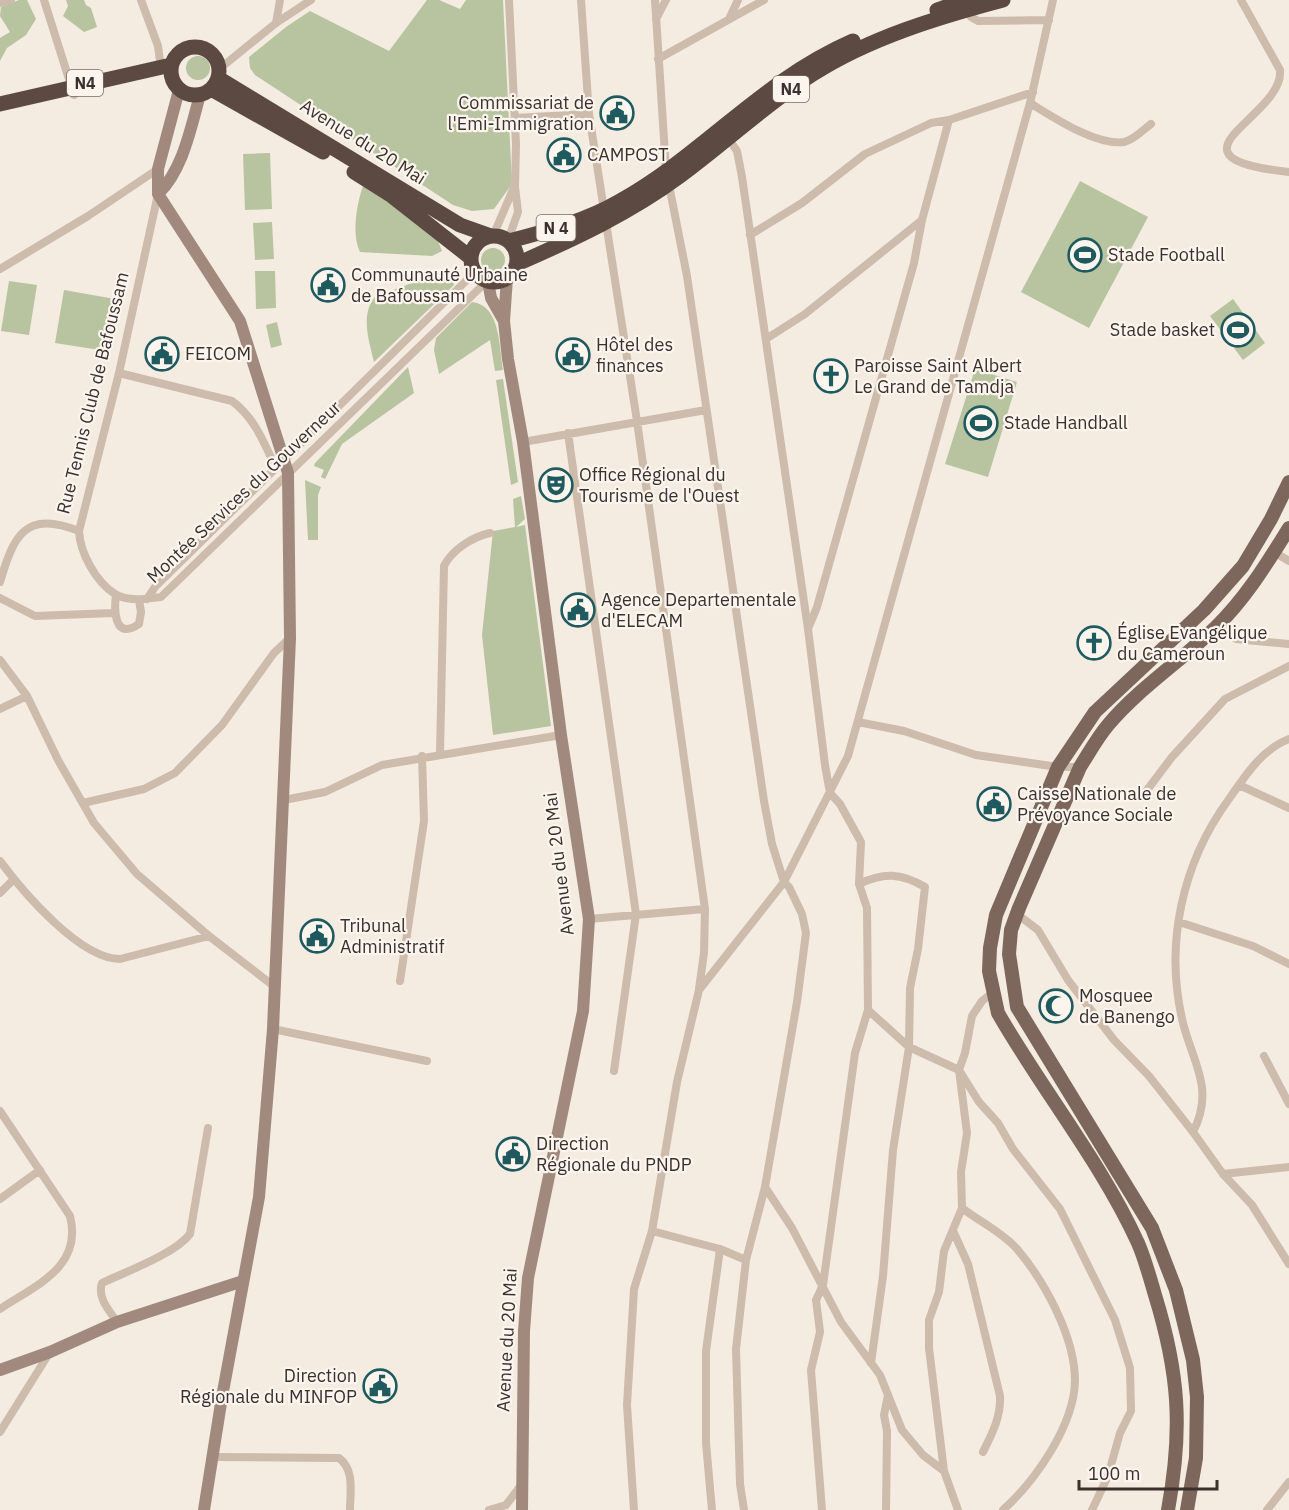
<svg xmlns="http://www.w3.org/2000/svg" width="1289" height="1510" font-family="'IBM Plex Sans',sans-serif">
  <rect width="100%" height="100%" fill="#f4ebe1"/>
  <path fill="#b8c4a0" d="M19,0H27L36,19L26,35L7,48L0,61V38L10,32L0,16L1,7Z
    M66,0H84L86,5L91,8L97,27L84,32L63,16L68,6Z
    M427,0H439L460,9L466,0H503L512,184L494,209L472,211L453,205L255,75L250,68L249,57L286,27L310,11L389,51Z
    M186 68a12 12 0 1 1 24 0a12 12 0 1 1-24 0Z
    M270,153L272,209L245,210L243,154Z
    M1080,181L1148,217L1089,328L1021,292Z
    M364,183L438,241L442,251L432,256L360,252C351,234 357,202 364,183Z
    M272,222L274,259L255,260L253,223Z
    M481 260a12 12 0 1 1 24 0a12 12 0 1 1-24 0Z
    M449,269L454,285L374,362C369,341 360,315 375,297Z
    M255,271H275L276,308L256,309Z
    M9,281L37,285L29,335L1,331Z
    M64,290L115,299L106,351L55,343Z
    M1233,299L1265,343L1243,360L1210,316Z
    M472,302C501,305 499,348 503,370L495,371L490,340L439,374L434,350L436,338Z
    M277,322L282,345L271,348L266,325Z
    M408,367L414,393L342,444L325,479L321,477L324,470L314,466L315,463Z
    M975,369L1017,382L988,477L945,464Z
    M503,379L518,482L511,485L496,380Z
    M305,480L321,487L318,495V540H308Z
    M521,496L525,519L516,527L525,525L551,726L493,735L482,635L493,531L515,527L513,499Z"/>
  <g fill="none" stroke-linecap="round" stroke-linejoin="round">
    <path stroke="#cdbbac" stroke-width="8" d="M44,0L74,95
      M141,0L158,46L161,69
      M581,0L589,114L637,421L705,909L704,953L699,989
      M655,0L666,170L687,276L764,801L772,844L784,882L789,887L802,914L806,933L797,1002L765,1187L746,1260L736,1349L740,1484L744,1510
      M1241,0L1280,70C1285,117 1152,157 1289,172
      M0,3L11,0
      M966,8L971,17L978,21L1049,20
      M656,19L666,0
      M729,19L738,0
      M276,23L280,0
      M658,59L764,0
      M218,70L276,23L311,0
      M1030,103C1053,117 1096,146 1124,142C1134,140 1143,130 1151,124
      M515,118L589,114
      M726,135L737,151L742,177L808,629L825,765L830,793L840,804L861,842L859,884L867,908L868,1010L855,1053L823,1285L816,1300L820,1332L811,1370L822,1510
      M158,194L119,373L79,531C80,553 96,582 115,594C129,602 146,599 161,597L487,281
      M750,235L802,203L865,154L931,123L949,120L1033,92
      M493,236L514,187
      M508,240L518,212L515,187L516,144L509,0
      M0,269L88,216L158,169
      M766,339L805,314L922,220
      M119,373L232,401C255,418 264,443 276,468
      M568,433L636,914L614,1071
      M523,442L706,410
      M1274,552L1289,561
      M0,582C14,535 25,510 79,531
      M116,595C114,610 114,641 139,624L141,612L139,600
      M0,598L35,616L113,613
      M147,599L155,587L475,272
      M1217,626L1236,639L1289,644
      M808,629L817,607L914,263L922,220L949,120
      M0,660L27,696L58,760L94,823L137,874L209,936L275,987
      M0,709L27,696
      M858,722L904,731L976,755L1058,767H1080
      M440,753L444,566C452,550 472,537 490,533
      M1239,785L1289,808
      M1141,798L1172,757L1225,699L1289,666
      M284,800L325,792L382,765L561,735
      M83,803L144,789L175,773L222,725L274,653L290,638
      M0,861C23,892 80,959 120,959L209,936
      M859,884C884,872 901,873 925,887L918,949L910,988L909,1047L893,1150L883,1276L871,1363
      M0,893L14,879
      M1017,914L1038,930L1068,980L1114,1040L1149,1076L1193,1132L1223,1174L1252,1205L1289,1264
      M589,919L705,909
      M1179,922L1253,946L1289,964
      M400,981L424,821L422,756
      M868,1010L909,1047L959,1070L979,1102L998,1123L1013,1149L1060,1209L1115,1320L1130,1368L1131,1411L1120,1433L1108,1476L1092,1510
      M273,1029L427,1061
      M1264,1056L1289,1104
      M0,1111L70,1216C83,1267 36,1285 0,1309
      M1193,1132C1215,1089 1193,1063 1183,1023C1164,945 1182,863 1229,799C1245,776 1262,749 1289,739
      M1223,1174L1289,1167
      M765,1187L792,1228L841,1322L880,1375L902,1430L923,1455L944,1471
      M0,1199L40,1170
      M962,1208C980,1222 1002,1232 1017,1249C1045,1282 1075,1337 1075,1381C1074,1426 1035,1481 1003,1510
      M652,1231L720,1249L746,1260
      M954,1233L968,1264L1000,1396C1001,1417 992,1434 983,1452
      M117,1322C109,1310 97,1298 102,1283C125,1272 175,1254 190,1234L208,1128
      M0,1432L50,1352
      M212,1457L339,1458C355,1470 350,1492 350,1510
      M489,1510L506,1505L522,1484
      M634,1510L627,1405L634,1289L652,1231L677,1082L699,990L784,882L848,756L1030,103L1053,0
      M712,1510L706,1443V1351L720,1249
      M886,1510L887,1431L884,1415L888,1395
      M958,1510L944,1471L929,1348V1320L939,1292L944,1251L962,1208L961,1172L967,1133L959,1070L965,1053L972,1016L982,1001L992,993
      M1267,1510L1289,1482"/>
    <path stroke="#a18a7d" stroke-width="12" d="M179,90L158,169V194L240,321L288,473L290,638L273,1029L259,1197L222,1397L204,1510
      M158,194C183,170 191,127 200,95
      M507,278L504,321L508,359L523,442L561,735L589,919L583,1011L528,1278L524,1331L522,1510
      M488,281L491,298L504,321
      M0,1370L50,1352L117,1322L243,1281"/>
    <path stroke="#7d675c" stroke-width="14" d="M1168,1510C1183,1429 1179,1373 1155,1295C1150,1278 1145,1259 1138,1243C1101,1162 1042,1090 998,1013L989,971L990,948L996,915L1058,767L1095,712L1204,610L1243,566L1271,519L1289,482
      M1187,1510L1196,1458L1197,1397L1193,1360L1176,1290L1152,1228L1017,1007L1009,954L1011,930L1019,908L1080,767C1089,753 1097,738 1108,725C1139,688 1181,661 1216,627C1246,598 1267,563 1289,528"/>
    <path stroke="#5c4a42" stroke-width="15" d="M937,10L966,0
      M171 71a24 24 0 1 1 48 0a24 24 0 1 1-48 0Z
      M218,78L460,225L491,236
      M211,89L323,152
      M0,104L171,65
      M354,172L392,196L471,258
      M471 259a23 23 0 1 1 46 0a23 23 0 1 1-46 0Z
      M509,241C547,231 586,221 620,201C704,154 761,81 853,41
      M517,264C574,239 630,213 680,176C725,143 766,104 813,74C869,38 939,17 1003,0"/>
  </g>
  <defs>
    <symbol id="civic-ring" viewBox="-11 -11 22 22"><circle r="9.5" fill="#fbf5ee" stroke="#1f5a5e" stroke-width="1.5"/><path d="M-.6-6.5H3V-4.5H.6V-3L4-1V1h2V6H-6V1h2V-1L-.6-3ZM-1.2 2.5V6h2.4V2.5Z" fill="#1f5a5e"/></symbol>
    <symbol id="stadium-ring" viewBox="-11 -11 22 22"><circle r="9.5" fill="#fbf5ee" stroke="#1f5a5e" stroke-width="1.5"/><path d="M0-5a6.5 5 0 1 0 0 10a6.5 5 0 1 0 0-10ZM-3.5-1.8h7v3.6h-7Z" fill="#1f5a5e"/></symbol>
    <symbol id="church-ring" viewBox="-11 -11 22 22"><circle r="9.5" fill="#fbf5ee" stroke="#1f5a5e" stroke-width="1.5"/><path d="M-1.2-6h2.4v3.5h3.3v2.4h-3.3V6h-2.4V-.1h-3.3v-2.4h3.3Z" fill="#1f5a5e"/></symbol>
    <symbol id="theatre-ring" viewBox="-11 -11 22 22"><circle r="9.5" fill="#fbf5ee" stroke="#1f5a5e" stroke-width="1.5"/><path d="M-5-5.5Q0-4 5-5.5V0Q5 5 0 6Q-5 5-5 0ZM-3.3-2.5H-1v1.5H-3.3ZM1-2.5H3.3v1.5H1ZM-2.8 1Q0 5.5 2.8 1Z" fill="#1f5a5e"/></symbol>
    <symbol id="mosque-ring" viewBox="-11 -11 22 22"><circle r="9.5" fill="#fbf5ee" stroke="#1f5a5e" stroke-width="1.5"/><path d="M3.5-4.9A6 6 0 1 0 3.5 4.9A5 5 0 1 1 3.5-4.9Z" fill="#1f5a5e"/></symbol>
  </defs>
  <g fill-rule="evenodd">
    <use href="#civic-ring" x="598" y="94" width="38" height="38"/>
    <use href="#civic-ring" x="545" y="136" width="38" height="38"/>
    <use href="#stadium-ring" x="1066" y="236" width="38" height="38"/>
    <use href="#civic-ring" x="309" y="266" width="38" height="38"/>
    <use href="#stadium-ring" x="1219" y="311" width="38" height="38"/>
    <use href="#civic-ring" x="143" y="335" width="38" height="38"/>
    <use href="#civic-ring" x="554" y="336" width="38" height="38"/>
    <use href="#church-ring" x="812" y="357" width="38" height="38"/>
    <use href="#stadium-ring" x="962" y="404" width="38" height="38"/>
    <use href="#theatre-ring" x="537" y="466" width="38" height="38"/>
    <use href="#civic-ring" x="559" y="591" width="38" height="38"/>
    <use href="#church-ring" x="1075" y="624" width="38" height="38"/>
    <use href="#civic-ring" x="975" y="785" width="38" height="38"/>
    <use href="#civic-ring" x="298" y="917" width="38" height="38"/>
    <use href="#mosque-ring" x="1037" y="987" width="38" height="38"/>
    <use href="#civic-ring" x="494" y="1135" width="38" height="38"/>
    <use href="#civic-ring" x="361" y="1367" width="38" height="38"/>
  </g>
  <g text-anchor="middle" stroke-width="4.5" stroke-linejoin="round" paint-order="stroke">
    <g fill="#fbf5ee" stroke="#756b66" stroke-width="1.5">
      <rect x="67" y="70" width="36" height="26" rx="4.5"/>
      <rect x="773" y="76" width="36" height="26" rx="4.5"/>
      <rect x="536.5" y="215" width="39" height="26" rx="4.5"/>
    </g>
    <g font-size="16" font-weight="bold" fill="#3b302b">
      <text x="85" y="89">N4</text>
      <text x="791" y="95">N4</text>
      <text x="556" y="234">N 4</text>
    </g>
    <g font-size="18" fill="#3b302b" stroke="#fbf5ee" text-anchor="start">
      <text x="594" y="109" text-anchor="end">Commissariat de<tspan x="594" dy="21">l'Emi-Immigration</tspan></text>
      <text x="587" y="161">CAMPOST</text>
      <text x="1108" y="261">Stade Football</text>
      <text x="351" y="281">Communauté Urbaine<tspan x="351" dy="21">de Bafoussam</tspan></text>
      <text x="1215" y="336" text-anchor="end">Stade basket</text>
      <text x="596" y="351">Hôtel des<tspan x="596" dy="21">finances</tspan></text>
      <text x="185" y="360">FEICOM</text>
      <text x="854" y="372">Paroisse Saint Albert<tspan x="854" dy="21">Le Grand de Tamdja</tspan></text>
      <text x="1004" y="429">Stade Handball</text>
      <text x="579" y="481">Office Régional du<tspan x="579" dy="21">Tourisme de l'Ouest</tspan></text>
      <text x="601" y="606">Agence Departementale<tspan x="601" dy="21">d'ELECAM</tspan></text>
      <text x="1117" y="639">Église Evangélique<tspan x="1117" dy="21">du Cameroun</tspan></text>
      <text x="1017" y="800">Caisse Nationale de<tspan x="1017" dy="21">Prévoyance Sociale</tspan></text>
      <text x="340" y="932">Tribunal<tspan x="340" dy="21">Administratif</tspan></text>
      <text x="1079" y="1002">Mosquee<tspan x="1079" dy="21">de Banengo</tspan></text>
      <text x="536" y="1150">Direction<tspan x="536" dy="21">Régionale du PNDP</tspan></text>
      <text x="357" y="1382" text-anchor="end">Direction<tspan x="357" dy="21">Régionale du MINFOP</tspan></text>
    </g>
    <g font-size="18" fill="#3b302b" stroke="#fbf5ee">
      <text transform="translate(363 142) rotate(32)" y="6">Avenue du 20 Mai</text>
      <text transform="translate(93 393) rotate(-76)" y="6">Rue Tennis Club de Bafoussam</text>
      <text transform="translate(244 492) rotate(-43)" y="6">Montée Services du Gouverneur</text>
      <text transform="translate(559 864) rotate(-97)" y="6">Avenue du 20 Mai</text>
      <text transform="translate(507 1340) rotate(-87)" y="6">Avenue du 20 Mai</text>
    </g>
  </g>
  <path d="M1079 1480v9h138v-9" fill="none" stroke="#3b302b" stroke-width="3"/>
  <text x="1088" y="1480" font-size="18" fill="#3b302b" stroke="#fbf5ee" stroke-width="4.5" paint-order="stroke">100 m</text>
</svg>
